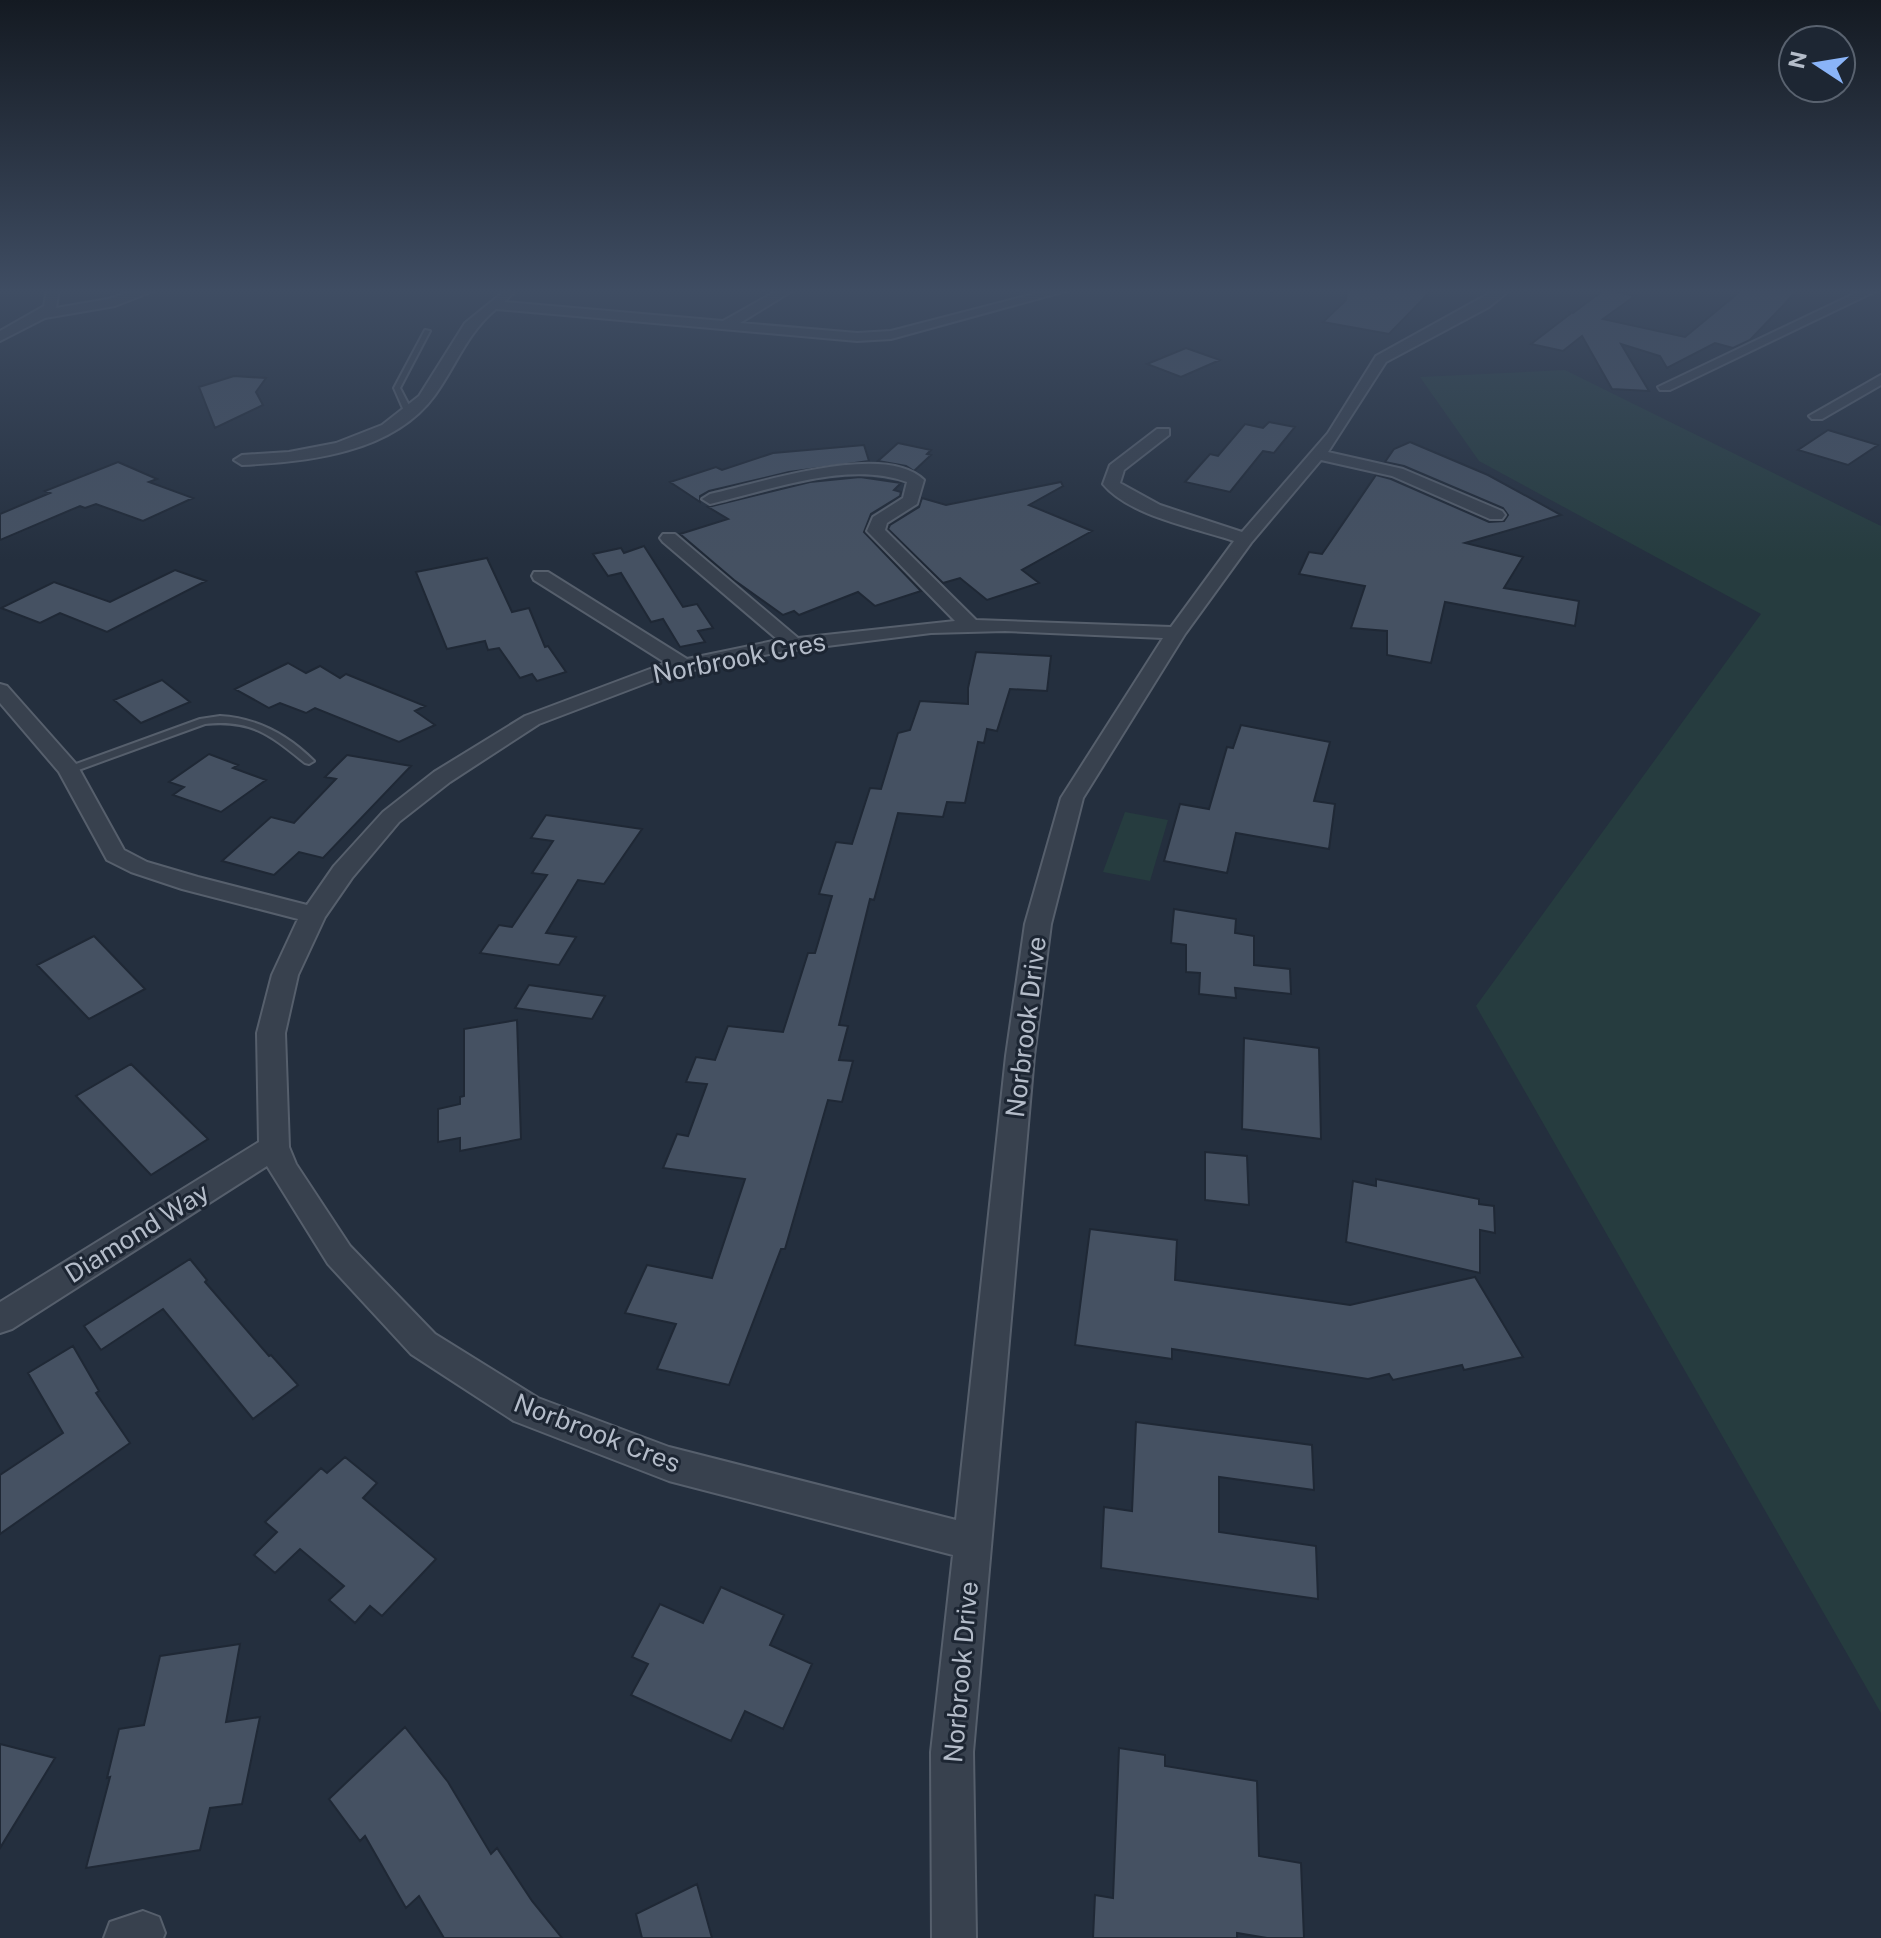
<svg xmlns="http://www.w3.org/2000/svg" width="1881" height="1938" font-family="'Public Sans',sans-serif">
  <rect width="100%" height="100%" fill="#242f3e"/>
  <path fill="#263c3f" d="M1565,370L1881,526V1713L1476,1006L1761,614L1479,461L1420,377Z
    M1125,812L1168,820L1150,881L1103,872Z"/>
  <path fill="#455162" stroke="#1f2835" stroke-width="2" d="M1347,289H1433L1389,334L1323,322L1346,300Z
    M1605,289L1635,296L1603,319L1685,337L1743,289H1799L1750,340L1733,348L1715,343L1667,368L1660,356L1621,344L1649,391L1612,389L1582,336L1563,351L1531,344L1570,314L1569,312L1573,313Z
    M1186,348L1220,360L1181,377L1147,364Z
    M234,376L266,378L256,392L263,405L215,428L199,387Z
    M1269,422L1295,427L1274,453L1263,451L1230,492L1185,482L1210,454L1218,456L1245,424L1263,428Z
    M1828,430L1878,445L1848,465L1798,450Z
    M1410,442L1488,475L1561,515L1465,543L1523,557L1504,588L1579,601L1575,626L1445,602L1431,663L1387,655V631L1351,628L1365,586L1299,574L1309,552L1322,554L1376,475L1391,479L1489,522L1504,521L1508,515L1503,508L1404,466L1385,462L1394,449Z
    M898,443L931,450L927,454L931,455L914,471L906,466L878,461Z
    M864,445L869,461L789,472L709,491L700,496V502L670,482L716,467L722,470L773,453Z
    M118,462L157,479L149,482L193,498L143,521L96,504L85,508L80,506L0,540V514L50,493L45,491Z
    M860,477L901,483L894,490L901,492L900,496L871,514L864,532L921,591L875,606L858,592L799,615L794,611L783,615L734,580L680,534L728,519L708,507L810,482Z
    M1061,482L1063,486L1029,505L1092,531L1022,570L1039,583L987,600L960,578L943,583L888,529L890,525L919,507L922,498L946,505Z
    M644,546L683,607L697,604L713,628L698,631L705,642L680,647L663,619L651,622L621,573L608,576L593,554L621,548L624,553Z
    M487,558L512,612L529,608L545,647L548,646L566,672L537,681L532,674L520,678L499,648L488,650L485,641L447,649L416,572Z
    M175,570L206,581L107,632L60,613L40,623L1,608L54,582L110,602Z
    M976,652L1051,656L1047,691L1010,689L997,731L987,729L984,743L978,742L965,803L947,802L943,817L898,813L874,900L870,899L839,1025L848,1026L839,1060L853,1061L842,1102L828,1100L785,1249H781L729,1385L657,1369L676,1324L625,1313L647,1265L712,1278L745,1179L663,1168L677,1134L688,1136L707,1084L686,1082L696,1057L715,1060L728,1026L783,1032L808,953H815L832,896L819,894L836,842L852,844L870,788L881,789L898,733L910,730L920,701L968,704V688Z
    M288,663L306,673L320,666L340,678L346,674L425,706L415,711L435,725L399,742L315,708L306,713L280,703L269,708L235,689Z
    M162,680L190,702L141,723L114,700Z
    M1241,725L1330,742L1314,801L1335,804L1329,849L1236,833L1227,873L1164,861L1180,804L1209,809L1227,747L1233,748Z
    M209,754L238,765L233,768L266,780L221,812L173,795L184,787L169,782Z
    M347,755L411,766L323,858L299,852L274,875L222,861L271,817L294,823L336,779L325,777Z
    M546,815L642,829L604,884L578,880L546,933L576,937L559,965L480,953L499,925L512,927L547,875L532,873L553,841L531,838Z
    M1174,909L1236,919L1235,933L1254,936V965L1290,969L1291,994L1235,988L1236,998L1199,994L1200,973L1186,972V945L1171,943Z
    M94,936L145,989L89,1019L37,965Z
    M529,985L605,996L592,1019L515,1008Z
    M517,1020L521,1139L460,1151V1138L438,1142V1109L460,1104V1097L464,1096V1029Z
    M1244,1038L1319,1048L1321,1139L1242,1129Z
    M131,1064L208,1139L151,1175L76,1096Z
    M1205,1152L1247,1156L1249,1205L1205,1200Z
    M1376,1179L1479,1199V1204L1494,1206L1495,1233L1480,1230V1273L1346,1242L1353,1181L1376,1186Z
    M1090,1229L1177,1240L1175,1280L1350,1305L1475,1277L1523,1357L1464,1370L1462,1365L1393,1380L1389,1374L1368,1379L1172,1349V1359L1075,1345Z
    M190,1259L207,1280L205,1282L269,1356L271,1355L298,1385L253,1419L163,1309L101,1350L84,1326Z
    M73,1346L99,1391L96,1393L130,1443L0,1534V1475L63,1433L28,1373Z
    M1136,1422L1312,1445L1314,1490L1219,1477V1532L1316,1546L1318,1599L1101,1568L1104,1507L1132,1511Z
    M345,1457L377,1483L363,1498L436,1559L382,1616L370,1606L355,1623L329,1600L344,1586L300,1549L275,1573L254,1555L277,1532L265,1522L321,1468L327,1473Z
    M721,1587L784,1615L770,1645L812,1664L783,1729L745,1711L731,1741L631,1695L648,1664L632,1657L660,1604L703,1623Z
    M240,1644L226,1722L260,1717L242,1804L210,1808L200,1850L86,1868L110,1777L107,1778L119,1729L144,1725L160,1656Z
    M405,1727L448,1782L491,1854L497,1848L532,1901L562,1938H444L419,1896L406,1908L365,1836L360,1841L329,1799Z
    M0,1744L55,1758L0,1848Z
    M1119,1748L1165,1755V1766L1257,1781L1259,1856L1301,1863L1304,1938H1267L1237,1933V1938H1093L1095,1895L1113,1898Z
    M697,1884L712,1938H642L636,1914Z"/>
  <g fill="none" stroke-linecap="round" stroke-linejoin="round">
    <defs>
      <path id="lane" d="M425,330L430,331L400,388L413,413L409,415L405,413L394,388Z
        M220,716C257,718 288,735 314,761L309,764L305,763C270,735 252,719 205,724L73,772L69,773L64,770L65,768L200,719Z"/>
      <path id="street" d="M47,289H59L56,308L108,299L140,289H158L115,306L45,318L0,341V331L44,306Z
        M507,289L513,293L504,302L723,321L780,289H795L740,323L857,333L891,331L1053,289H1073L891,339L857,341L496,309C467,333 456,366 435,395C393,453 308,462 242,465L234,460L242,455L289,452L336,443L382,425L419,396L465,323Z
        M1497,289H1511L1489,307L1386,362L1328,452L1403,469L1502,511L1505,515L1502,519H1490L1392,476L1321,460L1251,543L1185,634L1083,798L1051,924L1034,1056L973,1752L976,1938H932L931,1752L953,1555L669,1481L514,1421L411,1354L328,1264L267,1166L12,1329L0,1333V1302L259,1142L257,1033L272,975L298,919L182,889L131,872L107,860L59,772L0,703V684L7,686L77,765L124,850L147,862L198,877L307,905L334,866L383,812L434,772L525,716L666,663L534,580L532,576L534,572H548L687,659L778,640L663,542L660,538L663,534H675L798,638L955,621L867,531L873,517L903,498L907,482C848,460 771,490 710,504L702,499L710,494C760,483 885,441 924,480L917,504L887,523L885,530L976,620L1171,627L1234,541C1196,528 1129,516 1103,484L1110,465L1157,429H1169V435L1124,470L1120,483L1160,505L1242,532L1328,433L1376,356ZM1005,631L1163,638L1061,798L1025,924L1006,1056L956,1520L669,1447L538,1398L435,1334L350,1246L296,1164L289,1147L285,1033L298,975L325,917L352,878L399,822L450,782L539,724L665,676L779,652L931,633Z
        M1864,289H1880L1670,390H1660L1658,387Z
        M1881,375V385L1822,419H1812L1809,416Z
        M143,1911L159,1917L165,1933L163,1938H104L110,1922Z"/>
    </defs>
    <use href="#lane" stroke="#565f6c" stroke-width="4"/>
    <use href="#street" stroke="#565f6c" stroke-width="4"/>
    <use href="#lane" fill="#38414e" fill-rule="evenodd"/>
    <use href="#street" fill="#38414e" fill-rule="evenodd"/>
  </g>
  <linearGradient id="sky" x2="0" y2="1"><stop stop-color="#141a22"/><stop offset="0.52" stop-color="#3f4d63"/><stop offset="1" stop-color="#3f4d63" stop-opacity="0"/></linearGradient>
  <rect width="1881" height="560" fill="url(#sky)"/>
  <g text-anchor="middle" stroke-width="6" stroke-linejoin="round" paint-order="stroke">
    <g font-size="26" fill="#b4bcc9" stroke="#1d2633">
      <text transform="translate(739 658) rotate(-11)" y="9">Norbrook Cres</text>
      <text transform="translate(1026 1027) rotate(-83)" y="9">Norbrook Drive</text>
      <text transform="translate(137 1233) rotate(-32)" y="9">Diamond Way</text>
      <text transform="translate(597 1433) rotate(21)" y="9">Norbrook Cres</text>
      <text transform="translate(961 1672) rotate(-85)" y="9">Norbrook Drive</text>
    </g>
  </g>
  <g transform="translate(1817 64) rotate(282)"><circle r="38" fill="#1d2633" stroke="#59626f" stroke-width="2"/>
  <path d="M0-6L14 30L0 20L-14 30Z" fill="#8ab4f8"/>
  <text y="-12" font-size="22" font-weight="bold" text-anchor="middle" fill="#b4bcc9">N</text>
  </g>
</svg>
